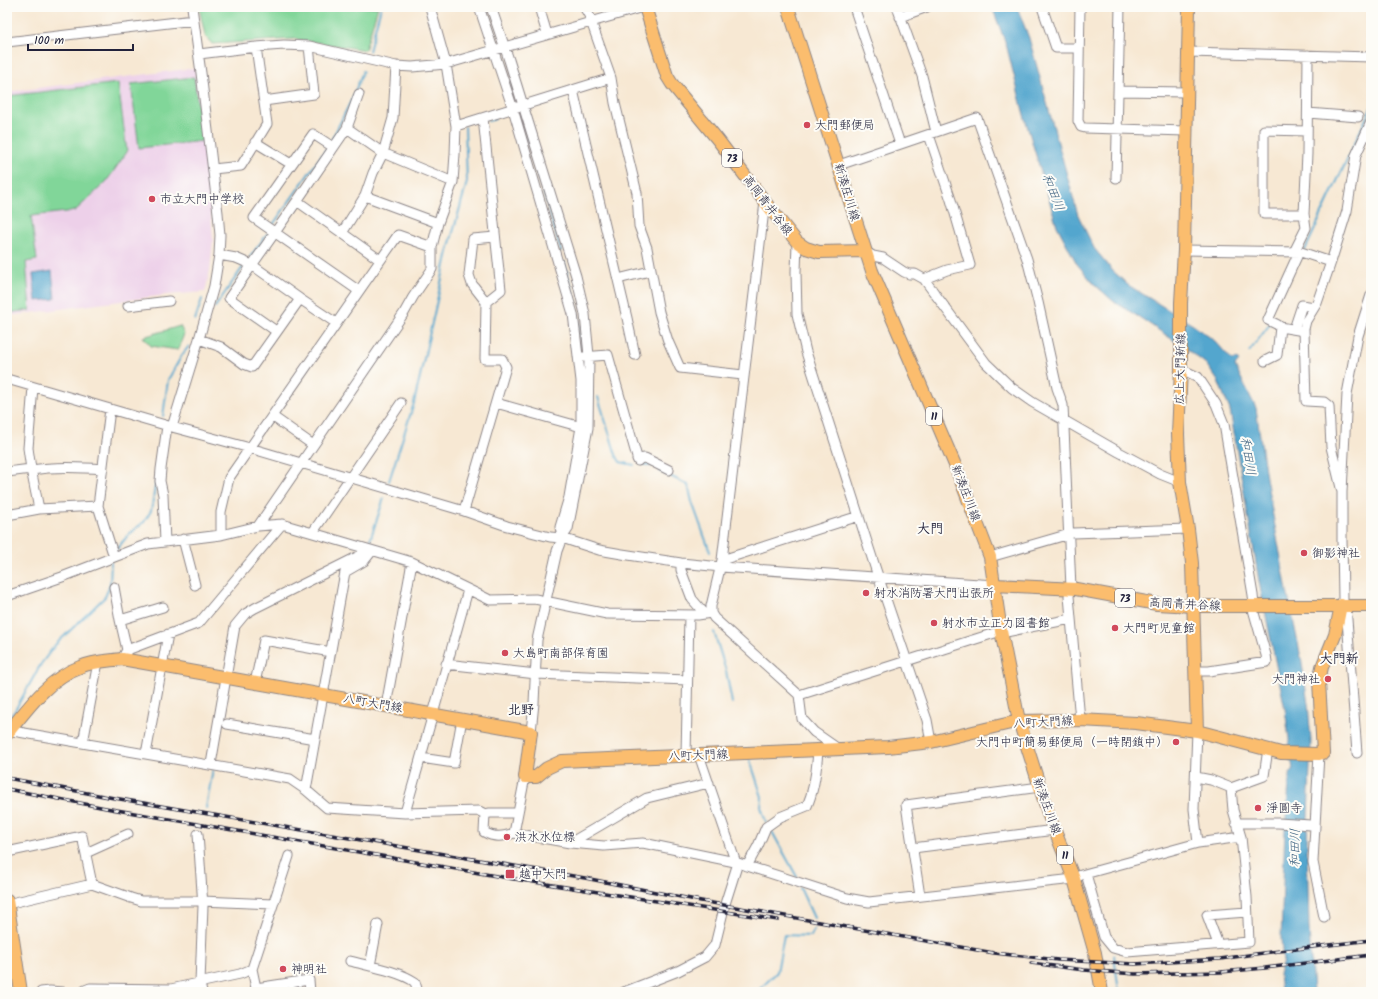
<svg xmlns="http://www.w3.org/2000/svg" width="1378" height="999" font-family="Kalam,'Klee One',sans-serif">
  <rect width="100%" height="100%" fill="#fdfcf7"/>
  <filter id="ink" filterUnits="userSpaceOnUse"><feTurbulence type="fractalNoise" baseFrequency=".025" numOctaves="2"/><feDisplacementMap in="SourceGraphic" scale="8" xChannelSelector="R" yChannelSelector="G"/><feConvolveMatrix kernelMatrix="1 2 1 2 8 2 1 2 1" color-interpolation-filters="sRGB"/></filter>
  <filter id="wash" filterUnits="userSpaceOnUse"><feTurbulence type="fractalNoise" baseFrequency=".012" numOctaves="4" result="noise"/><feDisplacementMap in="SourceGraphic" scale="16" xChannelSelector="R" yChannelSelector="G"/><feGaussianBlur stdDeviation="0.9" result="paint"/><feColorMatrix in="noise" values="0 0 0 0 0 0 0 0 0 0 0 0 0 0 0 0 0 1.4 0 .05"/><feComposite in="paint" operator="in"/></filter>
  <g filter="url(#wash)">
    <rect width="100%" height="100%" fill="#f7e8d3"/>
    <path fill="#edd0e9" d="M195,68L206,146L213,240L210,270L205,292L166,295L7,316V92Z"/>
    <path fill="#81d699" stroke="#527c6a" d="M199,7H378L365,50L295,39L212,44L205,36Z
      M194,77L203,141L139,148L131,84Z
      M118,83L127,152L106,182L75,211L31,216L37,260L26,262L30,310L7,313V96Z
      M180,326L184,334L178,350L151,346L143,337Z"/>
    <path fill="#52a6ce" stroke="#3a6484" d="M992,7H1017L1029,38L1078,215L1094,248L1112,270L1128,285L1193,325L1215,341L1232,360L1237,359L1239,361L1235,366L1256,408L1266,478L1287,591L1301,657L1308,704L1311,741L1307,843L1309,929L1313,992H1281L1279,974L1283,961L1281,939L1285,828L1290,774L1293,770L1292,763L1289,759V739L1285,709L1260,587L1230,410L1218,381L1206,364L1188,350L1142,319L1113,301L1094,284L1077,264L1057,226L1024,115L1006,44Z
      M52,271L55,299L36,301L33,274Z"/>
    <g fill="none" stroke-linecap="round" stroke-linejoin="round">
      <path stroke="#52a6ce" stroke-width="2" d="M485,7L491,29
        M369,51L381,7
        M511,82L515,96
        M522,119L561,251
        M488,121L495,119
        M331,141L352,99L363,71
        M272,226L326,149
        M1305,250L1371,108
        M250,257L267,234
        M564,262L576,304
        M215,307L243,267
        M577,312L583,354
        M195,320L202,299
        M1249,352L1270,324
        M584,361L585,369
        M598,397L616,455L620,462L634,465
        M163,416L168,380L182,355L189,346
        M643,464L651,466
        M660,471L688,485L692,502L710,552
        M389,481L414,403L449,247L467,182L465,127
        M368,546L384,498
        M115,551L130,533L144,522L151,511L156,481
        M714,632L726,671L732,703
        M7,721L15,710L41,664L55,645L105,597L110,585L111,562
        M750,760L762,797L761,807L766,822
        M206,808L213,769
        M770,828L797,877
        M800,888L814,918
        M1114,955L1119,992
        M757,992L777,972L784,935L811,936L814,929"/>
    </g>
  </g>
  <g filter="url(#ink)">
    <g fill="none" stroke-linecap="round" stroke-linejoin="round">
      <defs>
        <path id="minor" d="M479,7L513,109L573,314L581,381V427L569,497L560,527L562,538
          M491,7L509,60L576,276L585,314L589,356L588,428L568,529L562,538L557,551L537,640L534,703L531,732
          M539,7L547,34
          M584,7L590,17L593,27L611,78L615,103L637,193L639,226L647,248L659,312L668,341L680,368L743,375
          M854,7L900,144
          M897,7L922,76L936,132
          M1042,7L1056,48H1078
          M1080,7L1078,121L1081,127L1085,128L1186,131
          M900,17L927,7
          M7,42L194,20
          M1189,52L1371,57
          M199,54L256,47L284,45L309,46L396,66L412,67L446,64L643,7
          M573,90L627,318L635,355
          M1119,91L1187,92
          M264,101L314,94L309,46
          M1308,113L1358,117
          M456,126L611,78
          M347,128L383,153L453,182
          M255,142L291,164
          M333,147L313,134L254,218L359,291
          M839,165L977,118L1027,259L1038,302L1057,388L1063,405L1071,588L1069,596L1080,720
          M213,169L241,166L267,124L256,47
          M1116,178L1120,7
          M365,196L438,223
          M297,201L380,260
          M765,202L722,560L711,606V613L714,618L799,695L802,719L814,732L837,748
          M1304,214H1264V130L1307,131
          M342,233L365,196L373,173L383,153L393,118L396,66
          M797,242L796,272L797,314L806,352L876,570L927,720L931,742
          M1184,250L1301,252L1331,262
          M865,251L873,256L883,258L904,272L909,274H915L924,279L986,363L1012,388L1032,402L1119,452L1160,474L1180,482
          M1294,252L1306,228L1304,214L1307,154L1308,55
          M219,255L236,258L252,265L300,299L336,323
          M618,279L650,271
          M924,279L947,270L970,265L951,200L929,135
          M486,302L472,284L469,275L473,239L495,237
          M128,306L169,301
          M1280,327L1278,325L1268,320L1299,252
          M1294,329L1302,305L1314,307
          M276,331L229,298L297,201L347,128L359,94
          M199,339L221,347L244,364L252,367L300,299
          M583,357L608,355L638,461
          M1265,361L1277,355L1280,327L1304,331
          M1181,369L1198,377L1216,404L1224,424L1253,595L1254,606
          M7,379L172,427L250,448L464,511L507,526L550,537L562,538L599,550L622,554L681,563L721,567L995,585
          M496,403L585,428
          M110,409L98,506L114,557
          M272,416L313,445
          M172,427L199,339L214,286L219,255L220,235L218,213L201,73L192,7
          M637,459L645,458L669,470
          M31,469L39,509
          M31,470C56,466 78,467 103,469
          M7,472L31,469L28,448L33,387
          M1342,492L1331,447L1329,406L1324,402L1306,401L1304,329L1306,321L1317,303L1331,262L1347,211L1356,155L1371,122
          M464,511L506,367L502,359H485L486,302L501,290L483,118
          M7,515L39,509L98,506
          M258,526L404,313L413,297L432,269V247L438,223L453,182L455,154L456,126L446,64L430,7
          M313,532L401,403
          M221,535V512L229,478L398,235L432,247
          M183,539L195,585
          M165,542L163,495L160,481L161,469L167,426
          M990,557L1073,533L1188,529
          M722,560L859,516
          M681,563V570L692,599L705,614
          M114,587L120,620
          M7,596L62,577L148,544L221,535L258,526L282,524L412,562L490,600L535,599L607,614L698,615L711,613
          M1341,605L1343,599L1342,540V492L1347,394L1358,336L1371,295
          M1346,606L1357,753
          M1001,633L1071,619
          M127,650L120,620L163,607
          M122,659L127,650L199,623L282,524
          M446,664L536,674L687,680
          M1195,671H1209L1267,662L1266,655L1252,606
          M255,683L264,640L331,652
          M799,695L1001,631
          M386,706L412,562
          M227,724L315,739
          M7,730L290,779L306,790L327,808L405,813L479,811L485,814L490,813H517
          M1197,731L1194,809L1198,843
          M83,743L98,662
          M146,754L168,634
          M1319,754L1313,862L1324,917
          M686,755L689,615
          M421,758L454,763L462,719
          M211,764L235,626L245,614L255,608L361,555L363,552V548
          M1231,788L1264,776L1268,749
          M306,790L345,572L364,561L372,551
          M405,813L468,590
          M485,814L484,832C494,838 503,837 514,833L570,843L604,846L643,843L735,862L847,898L869,902L1074,879L1081,875L1198,843L1241,837
          M1236,823H1278L1311,825L1315,824
          M514,833L525,777
          M198,834L203,906L200,982L202,992
          M570,843L647,798L709,783
          M913,848L1055,830
          M7,852L82,836L92,884
          M86,853L128,834
          M289,856L252,969L256,988L309,980L310,992
          M747,866L758,846L766,827L780,817L807,806C815,788 817,768 818,749
          M1086,874L1104,937L1113,948L1127,952L1249,942L1247,897L1241,837L1233,810L1231,788L1211,780L1196,777
          M920,896L906,805L1040,787
          M7,904L92,884L131,898L141,901H202L273,904
          M1218,944L1207,915L1247,912
          M350,961C369,966 399,971 415,982L418,992
          M370,966L378,924
          M41,992L50,991L63,992
          M84,992L85,990L90,988L171,989L240,974L252,969
          M624,992L678,971L705,957L715,945L725,904L737,866L699,755"/>
        <path id="major" d="M645,7L667,76L672,84L718,140L765,202L797,242L806,248L819,252L865,251
          M788,7L872,271L955,465L990,557L1001,631L1019,721L1049,816L1074,879L1095,953L1102,992
          M1189,7L1184,250L1181,303V369L1178,434L1180,482L1188,529L1192,563L1197,731
          M995,585L1076,589L1157,604L1193,606H1371
          M7,734C27,709 49,678 80,667C93,661 108,661 122,659L531,732L525,777H536L547,768L562,761L888,747L931,742L1019,721L1080,720L1136,723L1197,731L1281,753L1319,754L1323,753L1319,681L1322,667L1335,635L1341,605
          M7,900L21,992"/>
      </defs>
      <use href="#minor" stroke="#8c8587" stroke-width="11"/>
      <use href="#major" stroke="#8c8587" stroke-width="14"/>
      <use href="#minor" stroke="#fff" stroke-width="9"/>
      <use href="#major" stroke="#fbbd6e" stroke-width="12"/>
      <defs>
        <path id="rail" d="M7,778L114,798L585,878L701,901L994,953L1058,960L1135,964L1220,959L1263,953L1371,940
          M7,789L111,809L508,878L778,920
          M1031,963L1084,970L1135,974L1221,972L1265,968L1371,955"/>
      </defs>
      <use href="#rail" stroke="#22223b" stroke-width="3.5"/>
      <use href="#rail" stroke="#fdfcf7" stroke-width="2" stroke-dasharray="6" stroke-linecap="butt"/>
    </g>
  </g>
  <g fill="#d1495b" stroke="#fdfcf7" stroke-width="1.5">
    <circle cx="807" cy="125" r="4"/>
    <circle cx="152" cy="199" r="4"/>
    <circle cx="1304" cy="553" r="4"/>
    <circle cx="866" cy="593" r="4"/>
    <circle cx="934" cy="623" r="4"/>
    <circle cx="1115" cy="628" r="4"/>
    <circle cx="505" cy="653" r="4"/>
    <circle cx="1328" cy="679" r="4"/>
    <circle cx="1176" cy="742" r="4"/>
    <circle cx="1258" cy="808" r="4"/>
    <circle cx="507" cy="837" r="4"/>
    <rect x="505" y="869" width="10" height="10" rx="2"/>
    <circle cx="283" cy="969" r="4"/>
  </g>
  <g text-anchor="middle" stroke-width="4" stroke-linejoin="round" paint-order="stroke">
    <g fill="#fdfcf7" stroke="#646373" stroke-width="1">
      <rect x="722" y="149" width="20" height="18" rx="3"/>
      <rect x="926" y="407" width="16" height="18" rx="3"/>
      <rect x="1115" y="589" width="20" height="18" rx="3"/>
      <rect x="1057" y="846" width="16" height="18" rx="3"/>
    </g>
    <g font-size="11" font-weight="bold" fill="#22223b">
      <text x="732" y="162">73</text>
      <text x="934" y="420">11</text>
      <text x="1125" y="602">73</text>
      <text x="1065" y="859">11</text>
    </g>
    <g font-size="12" fill="#22223b" stroke="#fdfcf7" text-anchor="start">
      <text x="815" y="129">大門郵便局</text>
      <text x="160" y="203">市立大門中学校</text>
      <text x="1312" y="557">御影神社</text>
      <text x="874" y="597">射水消防署大門出張所</text>
      <text x="942" y="627">射水市立正力図書館</text>
      <text x="1123" y="632">大門町児童館</text>
      <text x="513" y="657">大島町南部保育園</text>
      <text x="1320" y="683" text-anchor="end">大門神社</text>
      <text x="1168" y="746" text-anchor="end">大門中町簡易郵便局（一時閉鎖中）</text>
      <text x="1266" y="812">淨圓寺</text>
      <text x="515" y="841">洪水水位標</text>
      <text x="519" y="878">越中大門</text>
      <text x="291" y="973">神明社</text>
    </g>
    <g font-size="12" fill="#22223b" stroke="#fdfcf7">
      <text transform="translate(847 192) rotate(73)" y="4">新湊庄川線</text>
      <text transform="translate(768 205) rotate(52)" y="4">高岡青井谷線</text>
      <text transform="translate(1180 369) rotate(-89)" y="4">広上大門新線</text>
      <text transform="translate(966 493) rotate(69)" y="4">新湊庄川線</text>
      <text transform="translate(1185 604) rotate(3)" y="4">高岡青井谷線</text>
      <text transform="translate(373 703) rotate(10)" y="4">八町大門線</text>
      <text transform="translate(1043 722) rotate(-3)" y="4">八町大門線</text>
      <text transform="translate(698 755) rotate(-2)" y="4">八町大門線</text>
      <text transform="translate(1047 806) rotate(70)" y="4">新湊庄川線</text>
    </g>
    <g font-size="13" font-style="italic" fill="#385d7d" stroke="#fdfcf7">
      <text transform="translate(1054 192) rotate(69)" y="5">和田川</text>
      <text transform="translate(1249 456) rotate(81)" y="5">和田川</text>
      <text transform="translate(1294 848) rotate(-89)" y="5">和田川</text>
    </g>
    <g font-size="13" font-weight="bold" fill="#22223b" stroke="#fdfcf7">
      <text x="930" y="533">大門</text>
      <text x="1339" y="663">大門新</text>
      <text x="521" y="714">北野</text>
    </g>
  </g>
  <rect width="1378" height="999" fill="none" stroke="#fdfcf7" stroke-width="24"/>
  <path d="M28 44v6h105v-6" fill="none" stroke="#22223b" stroke-width="2"/>
  <text x="34" y="44" font-size="12" fill="#22223b" stroke="#fdfcf7" stroke-width="3" paint-order="stroke">100 m</text>
</svg>
